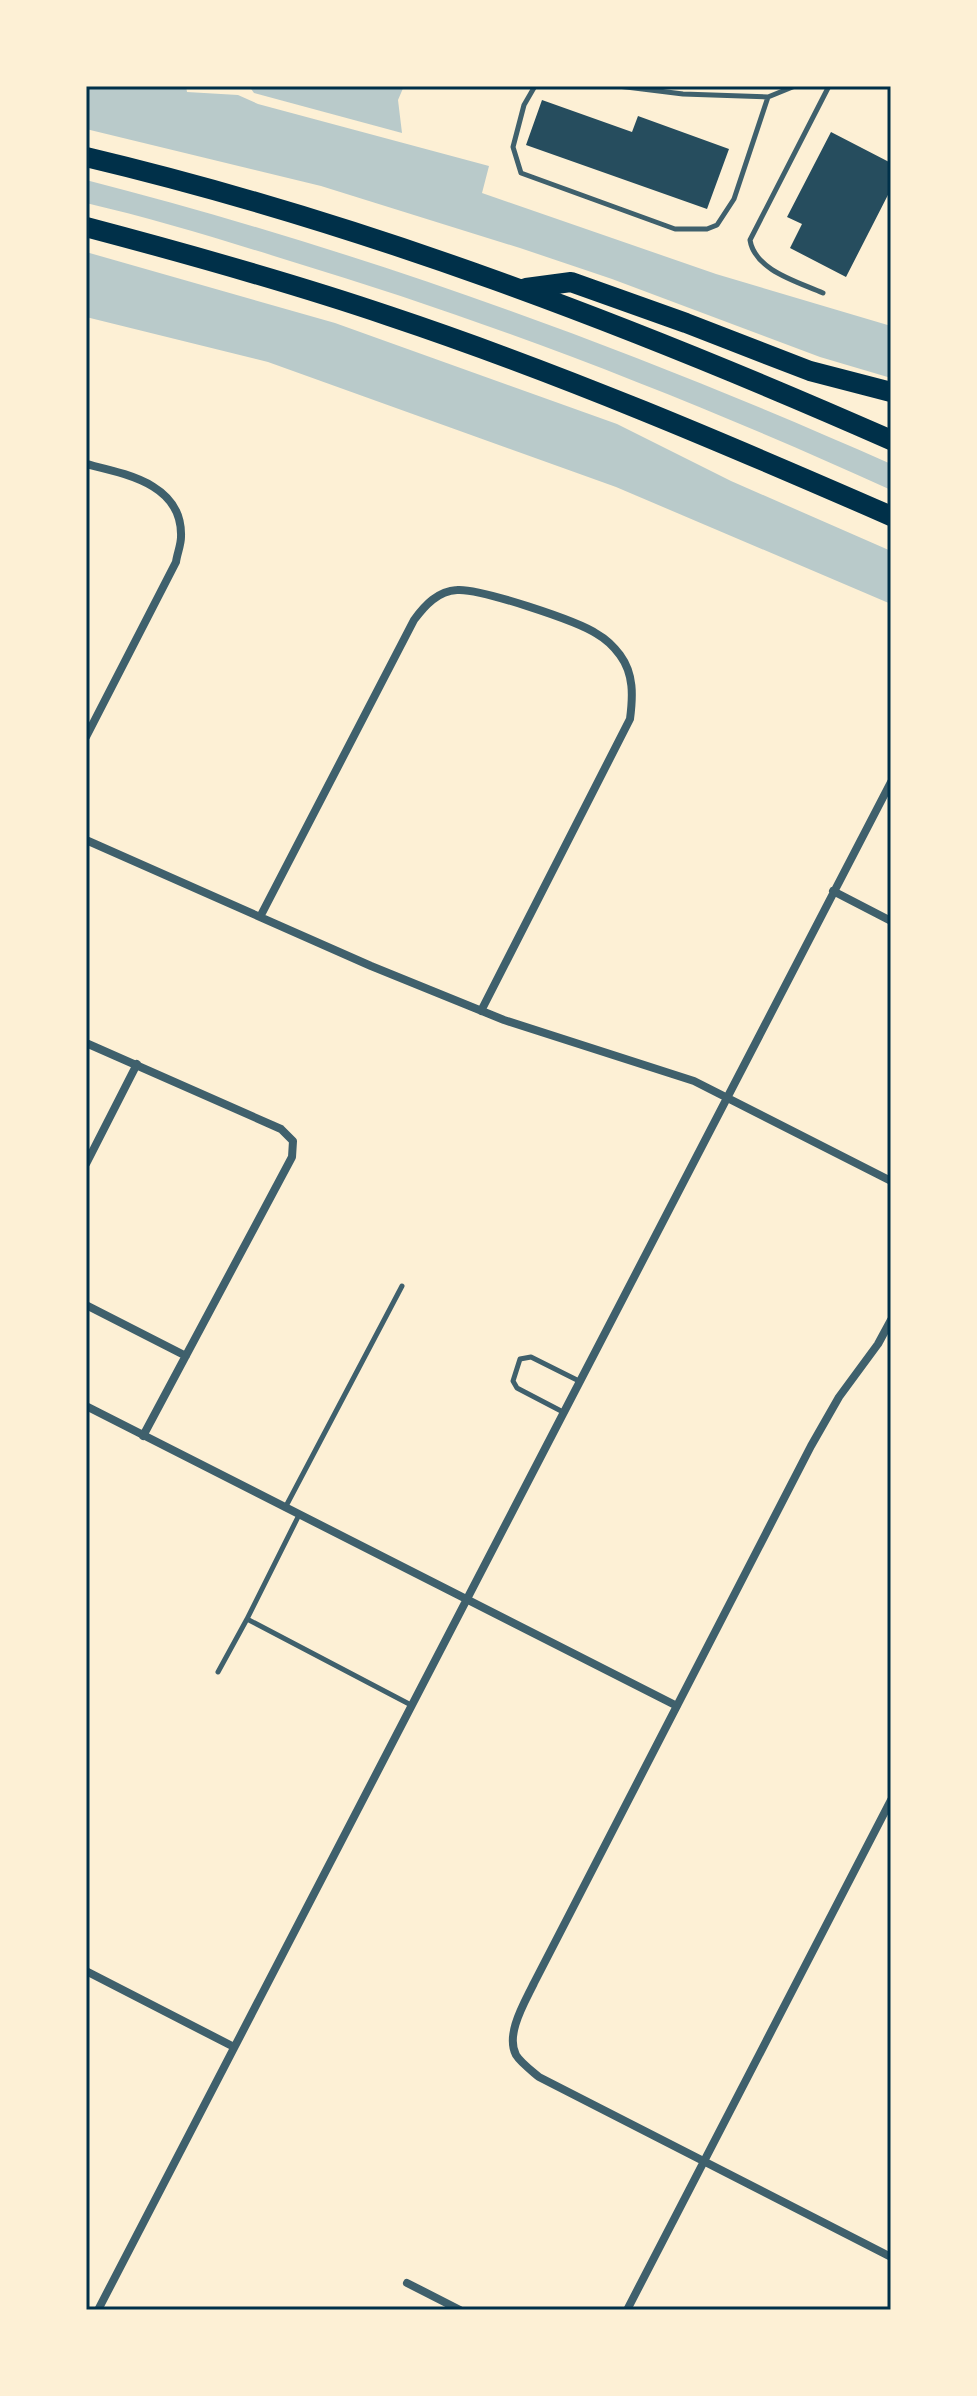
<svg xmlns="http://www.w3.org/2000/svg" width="977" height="2396" font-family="Spectral,serif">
  <rect width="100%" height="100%" fill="#fdf0d5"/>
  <path fill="#b9caca" d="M86,86H186L187,92L238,95L258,104L489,166L482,193L716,274L891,326V378L820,357L612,279L520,248L321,186L86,129Z
    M249,86H404L398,100L402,133L254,93Z
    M86,180C363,251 630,348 891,464V490C695,401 496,323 290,261C223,240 155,219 86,203Z
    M86,252L335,323L617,424L731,481L891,551V604L616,487L268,362L86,317Z"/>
  <path fill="#264d5e" d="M542,100L632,132L638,116L729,149L707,209L526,145Z
    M831,132L891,163V189L846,277L790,248L802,224L787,217Z"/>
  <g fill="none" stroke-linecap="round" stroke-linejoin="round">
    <path stroke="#3f606c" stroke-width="5" d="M535,86L524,105L513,147L521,173L675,229H707L717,225L734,199L768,97
      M618,86L683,94L768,97L795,86
      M823,293C799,282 755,271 750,240L829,86
      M563,1412L517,1388L513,1381L520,1359L531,1357L579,1381
      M285,1508L402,1286
      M299,1515L247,1619L411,1705
      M218,1672L247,1619"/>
    <path stroke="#3f606c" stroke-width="8" d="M86,464C126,474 183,484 181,537C181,545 177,554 176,562L86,737
      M86,840L371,966L504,1020L694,1081L891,1181
      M833,891L891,921
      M260,917L414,620C425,605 438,591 457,590C479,588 578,621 597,634C606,639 614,647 620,655C634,674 633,696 630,719L481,1011
      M86,1043L281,1129L293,1141L292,1157L143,1436
      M86,1164L137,1064
      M86,1305L186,1356
      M891,1320L878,1344L839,1397L811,1446L534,1983C525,2002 505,2034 516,2055C521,2063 532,2071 539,2077L891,2257
      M86,1406L677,1706
      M86,1971L234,2047
      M407,2283L460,2310
      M98,2310L891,782
      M627,2310L891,1800"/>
    <path stroke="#003049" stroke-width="20" d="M86,157C364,223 630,325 891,440
      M86,227C188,254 289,282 389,316C560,373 726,444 891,516
      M526,288L571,282L686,323L810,371L891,392"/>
  </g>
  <rect width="977" height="2396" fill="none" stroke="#fdf0d5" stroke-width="176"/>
  <rect x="88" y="88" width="801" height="2220" fill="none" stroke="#003049" stroke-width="3"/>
</svg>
